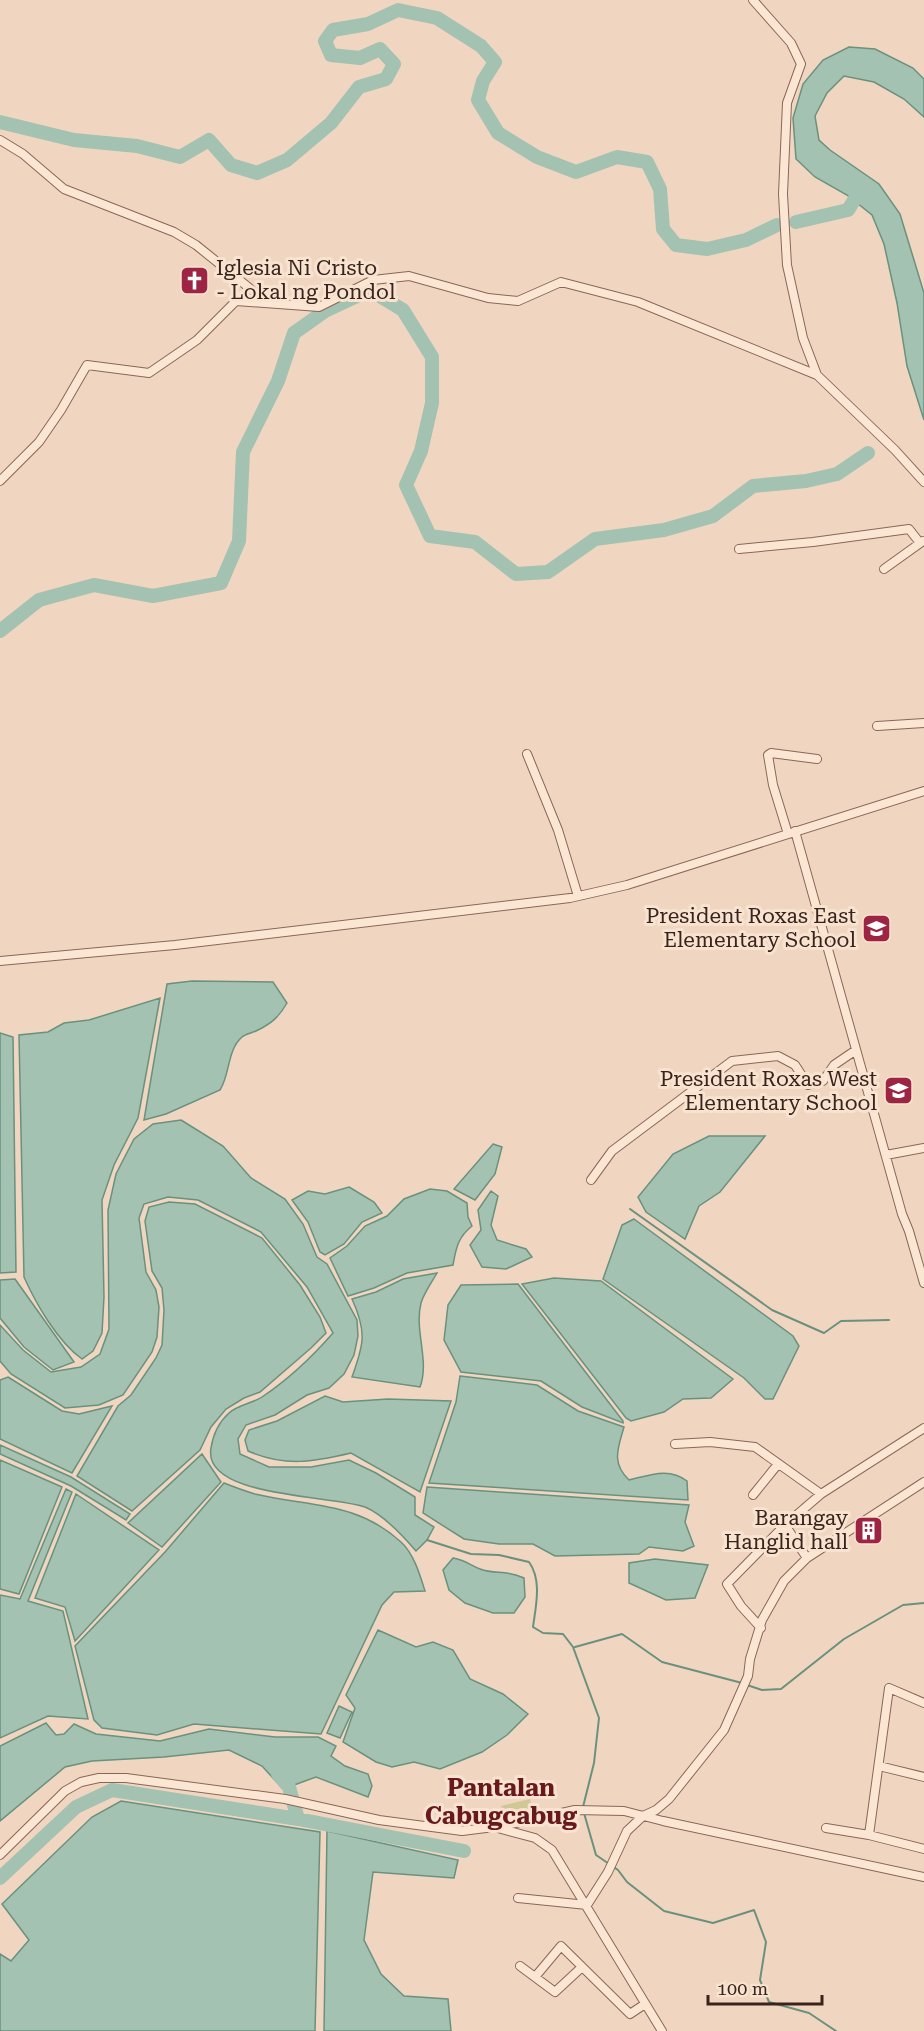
<svg xmlns="http://www.w3.org/2000/svg" width="924" height="2031" font-family="'Roboto Serif',serif">
  <rect width="100%" height="100%" fill="#f0d6c0"/>
  <path fill="#cfc894" d="M530,1799L533,1812L504,1819L501,1806Z"/>
  <path fill="#a3c2b2" stroke="#6a917e" stroke-width="1.5" d="M849,47L875,49L913,68L924,79V117L904,99L874,82L844,76L827,93L815,116L819,140L830,150L879,184L900,214L924,293V420L907,366L897,303L884,244L872,215L847,195L815,177L796,159L793,118L803,84L823,60Z
    M192,981L273,982L287,1003C279,1017 271,1024 256,1031C252,1033 245,1034 242,1037C227,1050 230,1075 220,1090L166,1114L144,1120L167,984Z
    M160,998L138,1118L114,1165L102,1200L104,1297L102,1333L93,1351L82,1359C58,1342 36,1304 24,1277L19,1035L48,1032L64,1023L89,1020Z
    M0,1033L13,1037L16,1272L0,1273Z
    M181,1120L223,1146L251,1178L285,1199L303,1224L317,1257L327,1264L357,1320L358,1336L354,1355L344,1374L329,1388L307,1395L275,1415L246,1425L238,1439L240,1454L269,1467H311L349,1460L376,1473L415,1497V1515L434,1527L427,1540L416,1551C404,1537 382,1514 365,1507C333,1495 202,1498 211,1448C213,1435 219,1422 229,1413C238,1405 253,1403 262,1397C289,1379 312,1357 333,1333L307,1287L261,1232L198,1200L168,1197L144,1204L139,1218L146,1272L156,1290L159,1307L157,1337L152,1352L123,1395L99,1405L65,1408L11,1374L0,1361V1325L23,1350L51,1372L81,1367L100,1354L109,1329L108,1210L116,1174L134,1139L153,1124Z
    M709,1136H765L720,1192L699,1206L685,1239L646,1212L638,1197L673,1154Z
    M493,1144L502,1147L495,1174L475,1200L454,1189Z
    M349,1187L374,1202L382,1213L362,1222L344,1244L325,1255L320,1252L308,1222L292,1200L308,1191L325,1194Z
    M430,1189L447,1191L467,1203L468,1217L472,1226C458,1237 456,1248 453,1265L407,1273L374,1288L348,1296L330,1258L347,1246L365,1226L387,1216L404,1199Z
    M491,1191L498,1196L491,1225L497,1240L526,1249L532,1257L506,1269L482,1267L470,1245L481,1230L478,1210Z
    M169,1202L195,1204L262,1238L300,1285L320,1317L326,1333L311,1348L260,1392L244,1398L226,1409L211,1427L200,1450L132,1511L77,1476L118,1406L131,1395L156,1358L162,1345L164,1310L162,1288L152,1271L145,1221L149,1207Z
    M634,1219L793,1336L799,1346L773,1399H765L744,1378L603,1279L622,1225Z
    M437,1273C432,1282 424,1293 421,1303C414,1331 430,1361 420,1387L352,1377C364,1344 367,1332 352,1299L376,1292L403,1279Z
    M554,1278L601,1281L733,1379L711,1398L683,1399L664,1412L631,1421L626,1418L522,1284Z
    M15,1279L74,1362L53,1370L24,1347L0,1318V1280Z
    M518,1284L623,1421V1423L582,1407L541,1381L461,1372L444,1340L448,1305L461,1285Z
    M460,1376L537,1385L578,1411L624,1427C618,1448 611,1463 629,1480C650,1475 669,1467 687,1481L688,1500L429,1483L456,1402Z
    M8,1377L62,1411L79,1414L112,1406L72,1473L0,1439V1380Z
    M325,1396L343,1402L388,1399L451,1401L420,1492L351,1453C313,1462 285,1467 248,1451L245,1440L249,1430L277,1421Z
    M0,1445L71,1477L130,1514L126,1520L71,1486L0,1454Z
    M202,1454L221,1482L162,1547L128,1523Z
    M0,1460L62,1487L19,1594L0,1589Z
    M224,1483C234,1487 245,1491 255,1494C309,1507 356,1501 401,1542C414,1554 420,1575 425,1591L394,1592L382,1605L321,1734L194,1724L157,1735L102,1728L94,1720L75,1646L165,1552Z
    M427,1487L689,1505L685,1522L694,1546L683,1551L649,1547L639,1554L555,1556L533,1544H499L464,1539L423,1513Z
    M66,1489L72,1492L28,1601L63,1611L88,1719L48,1716L0,1738V1595L20,1599Z
    M76,1494L159,1550L75,1641L65,1607L35,1598Z
    M453,1558C463,1559 470,1565 480,1569C496,1575 506,1569 524,1578L525,1597L514,1613H493L465,1603L449,1590L443,1570Z
    M655,1559L708,1565L695,1598L666,1600L629,1583V1563Z
    M378,1630L416,1647L433,1642L453,1650L470,1679L503,1694L528,1714L507,1735L482,1752L440,1769L414,1762L392,1767L376,1762L343,1742L355,1708L346,1695Z
    M339,1706L352,1712L340,1738L327,1733Z
    M46,1723L56,1735L64,1734L74,1724L96,1734L160,1741L209,1729L275,1737H318L336,1746L331,1756L345,1766L368,1774L372,1786L368,1797L316,1777L283,1789L262,1766L229,1750L164,1757L92,1761L65,1767L0,1821V1746Z
    M121,1801L320,1832L315,2031H0V1954L11,1961L29,1940L2,1904L92,1817Z
    M327,1831L458,1860L454,1878L373,1872L364,1940L381,1974L404,1996L448,1999L451,2031H324Z"/>
  <g fill="none" stroke-linecap="round" stroke-linejoin="round">
    <path stroke="#6a917e" stroke-width="2" d="M630,1209L772,1310L824,1333L841,1321L889,1320
      M427,1540L471,1554L499,1555L529,1562C542,1580 536,1605 533,1627L543,1633L563,1634L573,1647L599,1718L594,1763L583,1807
      M575,1647L622,1634L662,1662L742,1683
      M747,1685L762,1690L781,1689L844,1639L903,1605L924,1603
      M584,1813L596,1855L618,1870L627,1882L664,1911L713,1923L754,1910L766,1942L760,1980L769,2002L809,2013L836,2031"/>
    <path stroke="#a3c2b2" stroke-width="14" d="M0,122L74,140L137,146L180,157L209,140L231,165L257,173L287,160L331,123L359,87L386,79L394,64L380,49L360,58L331,55L325,41L333,30L368,24L398,10L437,18L481,46L495,62L483,81L478,100L498,133L537,157L576,172L617,157L647,162L660,189L663,229L676,245L707,249L746,240L777,225
      M796,222L848,210L861,189
      M0,631L39,600L94,585L153,596L221,583L239,541L243,452L278,381L294,333L325,311L370,290L403,310L432,357V403L421,451L406,485L430,536L475,542L516,574L548,572L595,539L664,530L713,516L753,486L806,481L837,474L868,453
      M278,1774L289,1787L298,1819L464,1851
      M0,1878L76,1807L112,1790L298,1819"/>
    <defs>
      <path id="minor" d="M753,0L791,43L801,64L787,103L783,194L787,265L803,338L817,375
        M0,140L23,154L64,189L174,232L196,245L268,303
        M0,481L39,442L61,410L87,365L149,373L197,340L236,301L319,307L373,280L409,276L488,298L518,301L561,282L638,302L817,375L895,450L924,482
        M739,549L813,542L909,529L920,543
        M884,569L923,541
        M877,726L924,723
        M527,754L558,830L578,896
        M795,831L902,1214L909,1231L924,1283
        M788,834L773,785L768,755L771,753L817,759
        M0,961L175,945L570,898L627,885L924,791
        M886,1155L924,1148
        M591,1180L612,1151L732,1061L778,1056L795,1065L808,1085L823,1081L834,1065L856,1050
        M675,1444L710,1442L755,1447L821,1494
        M753,1495L778,1464
        M785,1525L807,1558
        M761,1628L741,1606L727,1584L785,1525L821,1494L924,1428
        M879,1766L924,1777
        M497,1827L575,1810L624,1811L663,1821L924,1877
        M826,1828L869,1835L924,1849
        M869,1835L889,1688L924,1703
        M0,1855L65,1791L81,1782L99,1778H126L285,1799L379,1820L462,1831L494,1827L535,1838L552,1850L662,2031
        M518,1898L587,1905
        M587,1905L608,1872L627,1831L643,1816L656,1810L669,1799L724,1730L748,1676L750,1659L762,1620L784,1581L807,1558L924,1482
        M520,1966L555,1992L582,1967
        M535,1977L561,1946L630,2014L645,2004"/>
    </defs>
    <use href="#minor" stroke="#8a6657" stroke-width="10"/>
    <use href="#minor" stroke="#fbe6d4" stroke-width="8"/>
  </g>
  <defs>
    <symbol id="church-square" viewBox="-11 -11 22 22"><rect x="-9" y="-9" width="18" height="18" rx="4" fill="#9d2442" stroke="#f7e3d0"/><path d="M-1.2-6h2.4v3.5h3.3v2.4h-3.3V6h-2.4V-.1h-3.3v-2.4h3.3Z" fill="#fff"/></symbol>
    <symbol id="school-square" viewBox="-11 -11 22 22"><rect x="-9" y="-9" width="18" height="18" rx="4" fill="#9d2442" stroke="#f7e3d0"/><path d="M0-5L7-2L0 1L-7-2ZM-4 1L0 2.5L4 1V4Q0 6-4 4Z" fill="#fff"/></symbol>
    <symbol id="building-square" viewBox="-11 -11 22 22"><rect x="-9" y="-9" width="18" height="18" rx="4" fill="#9d2442" stroke="#f7e3d0"/><path d="M-4-6H4V6H1V3H-1V6H-4ZM-2.5-4.3h1.7v1.8h-1.7ZM.8-4.3h1.7v1.8H.8ZM-2.5-1h1.7V.8h-1.7ZM.8-1h1.7V.8H.8Z" fill="#fff"/></symbol>
  </defs>
  <g fill-rule="evenodd">
    <use href="#church-square" x="178" y="264" width="33" height="33"/>
    <use href="#school-square" x="860" y="912" width="33" height="33"/>
    <use href="#school-square" x="882" y="1074" width="33" height="33"/>
    <use href="#building-square" x="852" y="1514" width="33" height="33"/>
  </g>
  <g text-anchor="middle" stroke-width="6" stroke-linejoin="round" paint-order="stroke">
    <g font-size="21" fill="#39231c" stroke="#f7e3d0" text-anchor="end">
      <text x="216" y="275" text-anchor="start">Iglesia Ni Cristo<tspan x="216" dy="24">- Lokal ng Pondol</tspan></text>
      <text x="856" y="923">President Roxas East<tspan x="856" dy="24">Elementary School</tspan></text>
      <text x="877" y="1086">President Roxas West<tspan x="877" dy="24">Elementary School</tspan></text>
      <text x="848" y="1525">Barangay<tspan x="848" dy="24">Hanglid hall</tspan></text>
    </g>
    <g font-size="24" font-weight="bold" fill="#68191c" stroke="#f7e3d0">
      <text x="501" y="1796">Pantalan<tspan x="501" dy="28">Cabugcabug</tspan></text>
    </g>
  </g>
  <path d="M708 1995v9h114v-9" fill="none" stroke="#39231c" stroke-width="3"/>
  <text x="717" y="1995" font-size="18" fill="#39231c" stroke="#f7e3d0" stroke-width="4.5" paint-order="stroke">100 m</text>
</svg>
